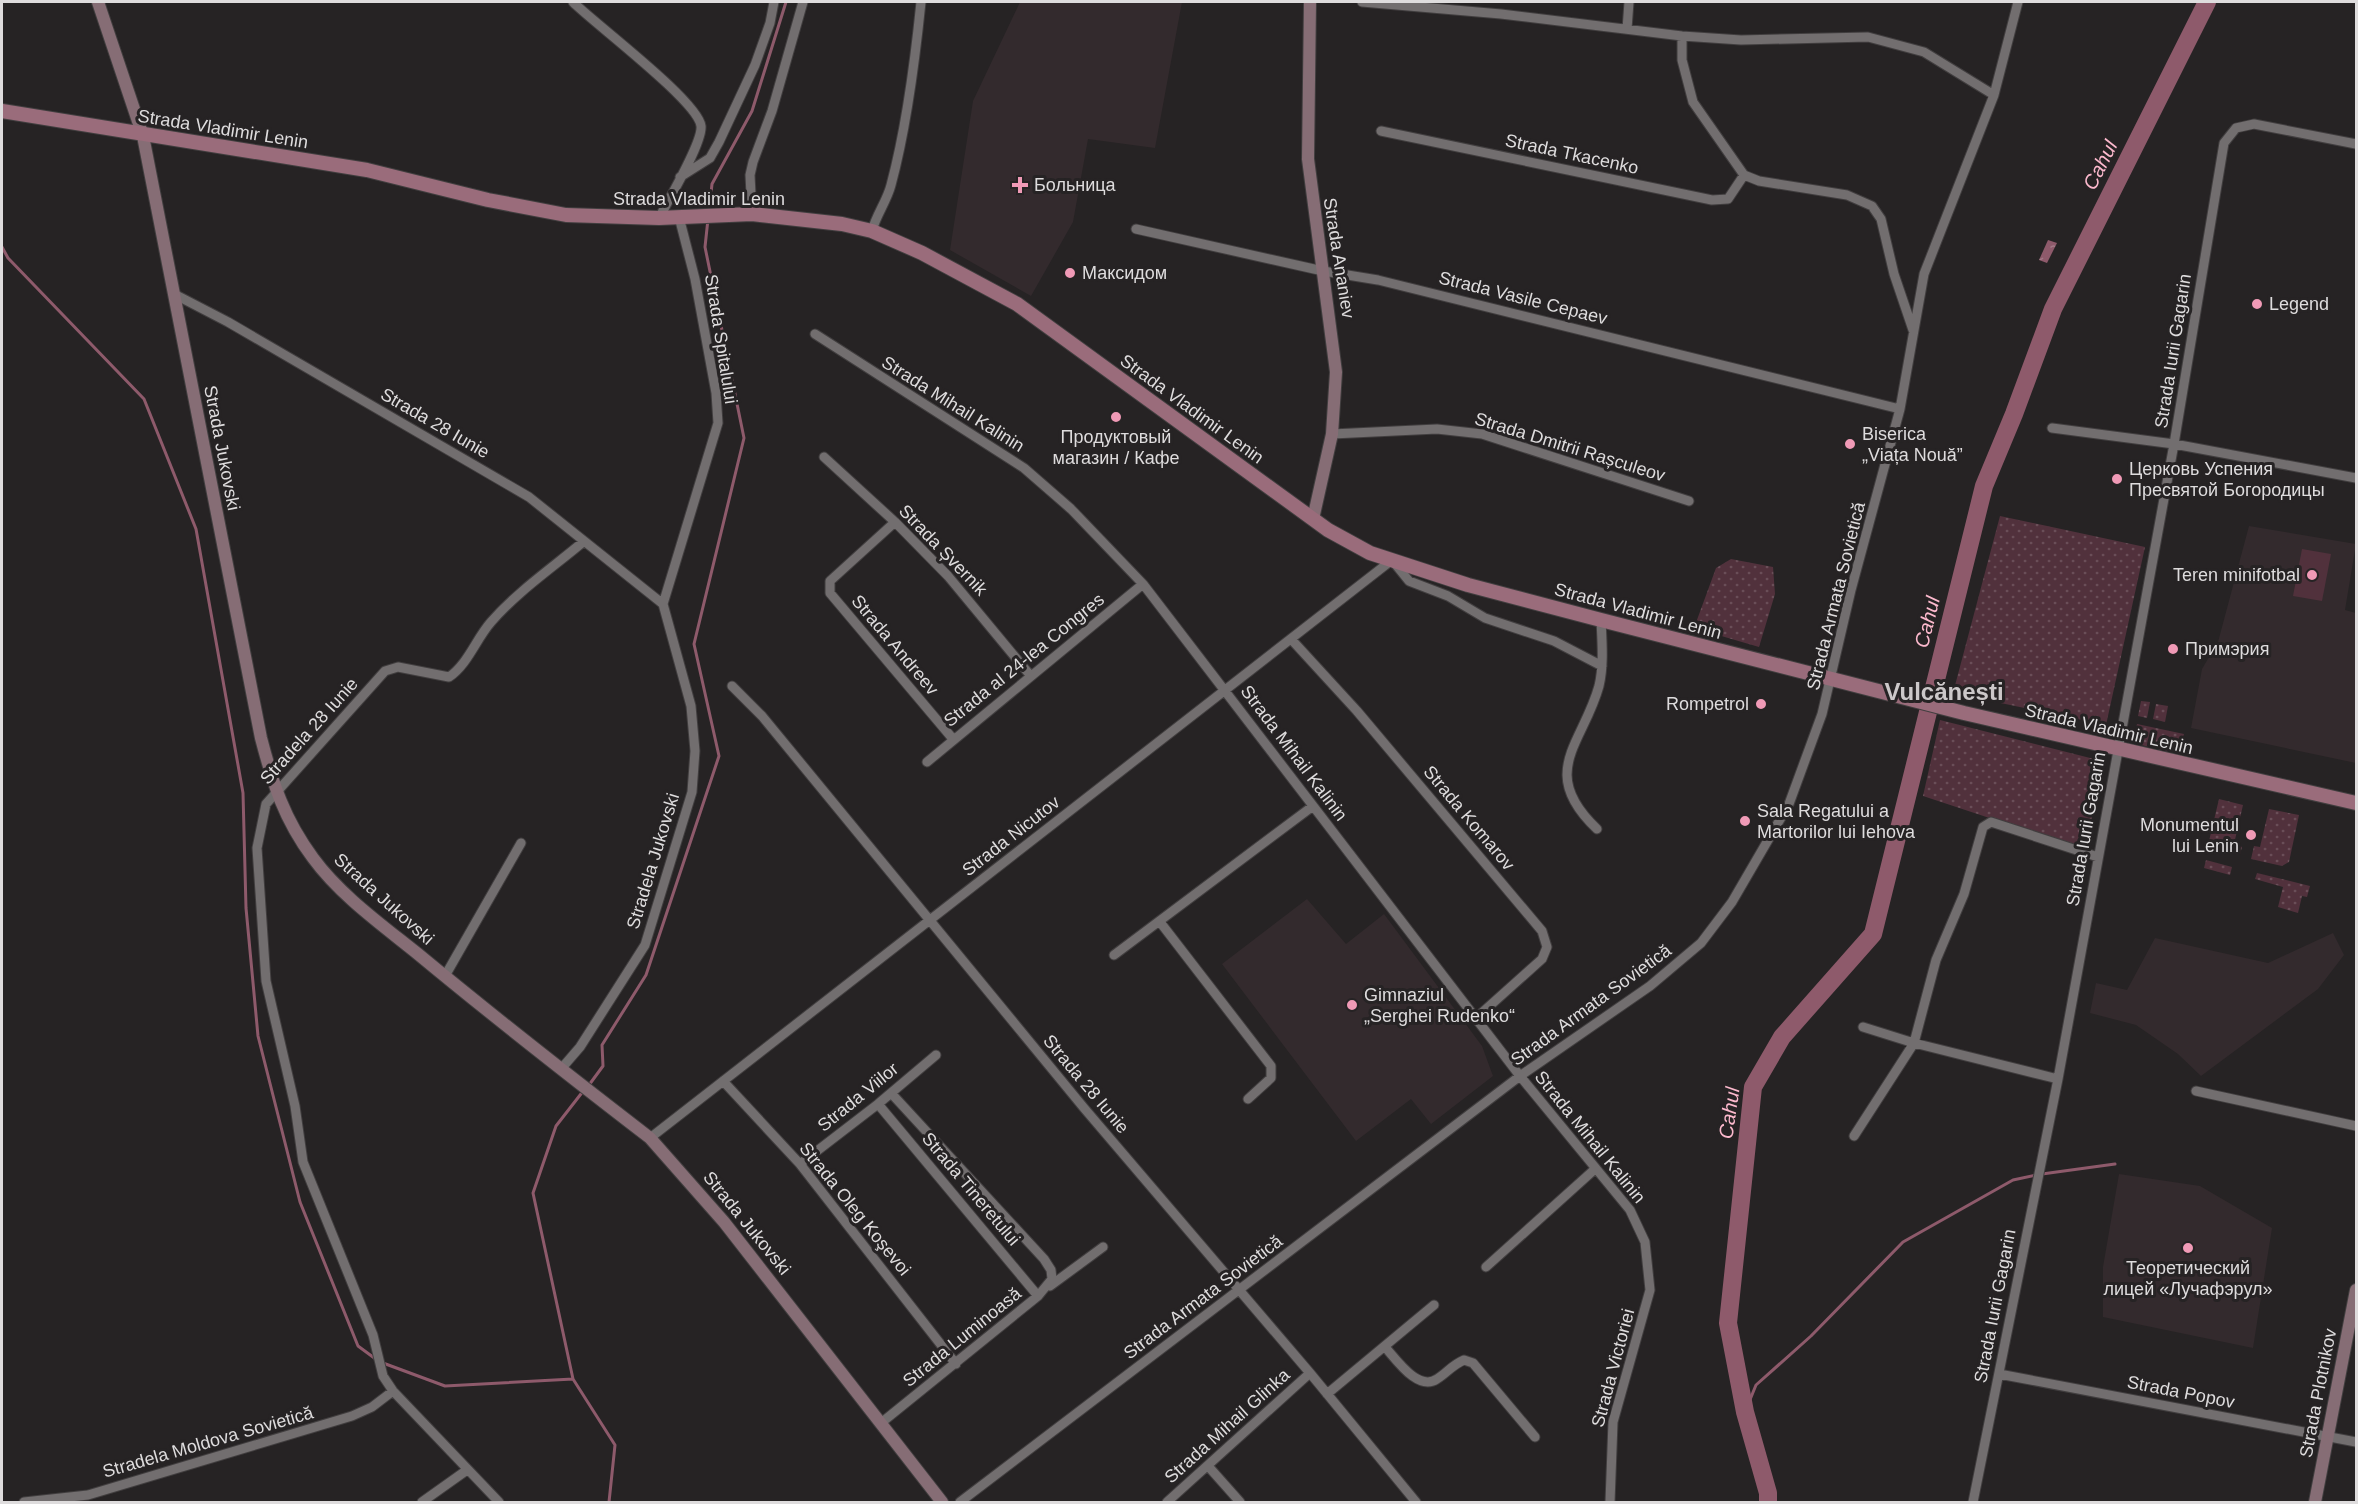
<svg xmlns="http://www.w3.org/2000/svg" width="2358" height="1504" font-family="Helvetica,sans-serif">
  <defs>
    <pattern id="green-dots" width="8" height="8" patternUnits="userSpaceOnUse" patternTransform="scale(1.5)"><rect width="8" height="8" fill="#51313c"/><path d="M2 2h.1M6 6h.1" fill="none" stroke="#6a4e58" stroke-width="1.8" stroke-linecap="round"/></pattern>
    <pattern id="water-ripples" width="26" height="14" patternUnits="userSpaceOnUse" patternTransform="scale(1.5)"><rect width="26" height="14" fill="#8e5a6b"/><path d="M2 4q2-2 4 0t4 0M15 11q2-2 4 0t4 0" fill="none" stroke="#a37987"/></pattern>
  </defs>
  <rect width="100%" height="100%" fill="#262324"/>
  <path fill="#332a2d" d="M1020,2H1182L1155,148L1088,139L1073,222L1031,296L950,250L973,101Z
    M2249,526L2356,544L2345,610L2356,613V763L2191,728L2202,669L2218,642Z
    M1307,899L1346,944L1384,914L1482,1046L1493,1076L1431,1124L1411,1099L1356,1141L1222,964Z
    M2333,933L2344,955L2318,989L2201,1076L2178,1054L2136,1025L2090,1013L2096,983L2127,990L2155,938L2268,963Z
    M2119,1174L2200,1186L2272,1228L2253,1348L2103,1317V1267Z"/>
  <path fill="url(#green-dots)" d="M2000,516L2145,547L2106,725L1953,693Z
    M1731,559L1773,567L1775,594L1759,647L1694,628L1716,568Z
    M2141,701L2150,702L2147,718L2138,716Z
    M2156,704L2168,706L2165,722L2153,719Z
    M1940,720L2102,761L2086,850L1923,796Z
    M2137,724L2184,734L2180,747L2170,752L2133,743Z
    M2219,799L2243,805L2234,844L2242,847L2240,854L2213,848L2209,841Z
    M2269,809L2299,815L2289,862L2282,866L2251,859L2254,846L2260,847Z
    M2206,860L2232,867L2230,875L2204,868Z
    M2257,873L2310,886L2307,897L2302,896L2298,913L2278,907L2283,887L2255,879Z"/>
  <path fill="#51313c" d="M2302,549L2331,554L2322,601L2293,596Z"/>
  <path fill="url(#water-ripples)" d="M2048,240L2057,243L2047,263L2039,260Z"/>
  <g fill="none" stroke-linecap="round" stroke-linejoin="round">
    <path stroke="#8e5a6b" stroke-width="3" d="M709,212L712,184L752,111L786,2
      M2,247L8,258L144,399L196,529L243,793L246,908L258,1036L300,1202L358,1346L377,1360
      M589,1085L603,1066L602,1045L646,975L719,756L694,644L744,438L705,247L708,219
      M584,1090L556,1126L533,1193L573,1379L615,1445L609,1502
      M2042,1174L2115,1164
      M383,1363L445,1386L573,1379
      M1745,1412L1756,1385L1811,1336L1903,1242L2013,1180L2036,1175"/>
    <path stroke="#8e5a6b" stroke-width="18" d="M1768,1502V1493L1745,1412L1728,1323L1753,1087L1782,1037L1873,934L1984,486L2014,414L2053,309L2207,2"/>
    <defs>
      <path id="street" d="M573,2C595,24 698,101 701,126C703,142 668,201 659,218
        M1362,2L1501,14L1682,36L1741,40L1868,37L1924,52L1994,95
        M1627,29L1629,2
        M1682,36V60L1693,102L1744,175L1759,181L1847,195L1872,206L1881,219L1894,274L1913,330
        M1381,131L1712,200L1728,199L1744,175
        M680,177L710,158L719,142L755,65L770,23L774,2
        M752,214L750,175L753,162L772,111L803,2
        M1136,229L1323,271L1378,280L1900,409
        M872,231C876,215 887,201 891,185C907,126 915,61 921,2
        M174,294L228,322L529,497L663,604
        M815,334L1024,468L1071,509L1143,584L1520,1076L1630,1210L1645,1242L1650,1290L1613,1422L1610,1502
        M2052,428L2174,444L2356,478
        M1332,434L1437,429L1482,434L1689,501
        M824,457L895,522L948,576L1030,675
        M895,522L830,581V593L953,739
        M663,604L718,423L716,393L695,279L679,217
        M1291,639L1357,711L1542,931L1547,947L1542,959L1476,1018
        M732,686L762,716L1084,1108L1310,1373L1416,1502
        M927,762L1143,584
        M1597,829C1537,772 1583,744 1599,686C1604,665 1602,642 1601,620
        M1160,922L1271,1066V1078L1248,1099
        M1114,955L1313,806
        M445,976L521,843
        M1863,1027L1914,1043L2058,1079
        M561,1069L580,1047L645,945L692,792L695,751L691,706L663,604
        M723,1081L800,1164L956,1364
        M2196,1091L2356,1126
        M878,1104L1038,1296
        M1854,1136L1914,1043L1936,960L1964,894L1983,827L1991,822L2098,857
        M650,1138L1392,560L1409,581L1448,596L1485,618L1554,641L1602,666
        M800,1164L878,1104L936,1055
        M1486,1267L1595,1169
        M1050,1286L1103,1247
        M1385,1347C1396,1359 1418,1392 1437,1379C1447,1373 1452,1365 1464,1360L1473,1363L1535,1437
        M1999,1374L2356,1442
        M1327,1394L1434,1305
        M881,1423L1038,1296L1052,1279L1051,1270L1044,1259L891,1093
        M1208,1466L1240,1502
        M24,1502L88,1495L352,1416L372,1407L393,1391
        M422,1502L467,1470
        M499,1502L393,1391L383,1376L373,1335L303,1162L295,1106L266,981L257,848L266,804L385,671L398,667L449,677C468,664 476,639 491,622C518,591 552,568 583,542
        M960,1502L1520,1076L1650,986L1701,943L1732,902L1789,804L1822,714L1851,590L1900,409L1924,274L1994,95L2018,2
        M1167,1502L1310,1373
        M1973,1502L2058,1079L2174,444L2224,143L2236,128L2254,124L2356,144"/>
      <path id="secondary" d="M98,2L143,136L261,738C273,784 284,819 313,858C340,895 382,925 418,954C494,1017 572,1078 650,1138L724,1222L942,1502
        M1310,2L1308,159L1336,372L1332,434L1313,519
        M2315,1502L2356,1290"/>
      <path id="primary" d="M2,111L367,170L488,200L566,215L659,218L752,214L842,224L872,231L922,253L1017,304L1328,530L1370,553L1468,585L1601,620L1964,713L2356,803"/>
    </defs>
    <use href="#street" stroke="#413e3f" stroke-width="11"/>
    <use href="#secondary" stroke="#413e3f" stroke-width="14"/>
    <use href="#primary" stroke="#413e3f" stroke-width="16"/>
    <use href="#street" stroke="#726e6f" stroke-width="9"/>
    <use href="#secondary" stroke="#866d75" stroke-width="12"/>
    <use href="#primary" stroke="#9a6c7b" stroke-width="14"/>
  </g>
  <g fill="#f09ab6" stroke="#262324" stroke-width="2">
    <path d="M1017 176h6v6h6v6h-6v6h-6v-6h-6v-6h6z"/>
    <circle cx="1070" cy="273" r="6"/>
    <circle cx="2257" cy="304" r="6"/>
    <circle cx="1116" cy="417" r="6"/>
    <circle cx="1850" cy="444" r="6"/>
    <circle cx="2117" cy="479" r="6"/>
    <circle cx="2312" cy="575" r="6"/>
    <circle cx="2173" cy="649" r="6"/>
    <circle cx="1761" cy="704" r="6"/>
    <circle cx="1745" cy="821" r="6"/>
    <circle cx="2251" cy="835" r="6"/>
    <circle cx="1352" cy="1005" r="6"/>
    <circle cx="2188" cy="1248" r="6"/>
  </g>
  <g text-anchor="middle" stroke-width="6" stroke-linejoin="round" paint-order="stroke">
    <g font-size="18" fill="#dedcdd" stroke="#262324">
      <text transform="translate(223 129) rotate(9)" y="6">Strada Vladimir Lenin</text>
      <text transform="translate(1572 154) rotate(12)" y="6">Strada Tkacenko</text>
      <text x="699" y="205">Strada Vladimir Lenin</text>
      <text transform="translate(1339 258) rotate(81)" y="6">Strada Ananiev</text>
      <text transform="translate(1523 298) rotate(14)" y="6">Strada Vasile Cepaev</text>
      <text transform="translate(721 339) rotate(81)" y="6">Strada Spitalului</text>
      <text transform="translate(2173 351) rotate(-81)" y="6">Strada Iurii Gagarin</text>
      <text transform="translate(953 404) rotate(32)" y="6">Strada Mihail Kalinin</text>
      <text transform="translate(1192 409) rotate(36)" y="6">Strada Vladimir Lenin</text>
      <text transform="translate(435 423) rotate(30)" y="6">Strada 28 Iunie</text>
      <text transform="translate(1570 447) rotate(17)" y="6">Strada Dmitrii Rașculeov</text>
      <text transform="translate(222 448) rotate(79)" y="6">Strada Jukovski</text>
      <text transform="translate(943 550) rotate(46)" y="6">Strada Șvernik</text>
      <text transform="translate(1836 596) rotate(-76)" y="6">Strada Armata Sovietică</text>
      <text transform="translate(1638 611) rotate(15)" y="6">Strada Vladimir Lenin</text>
      <text transform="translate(895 645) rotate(50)" y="6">Strada Andreev</text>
      <text transform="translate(1024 660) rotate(-39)" y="6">Strada al 24-lea Congres</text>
      <text transform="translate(2109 729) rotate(13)" y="6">Strada Vladimir Lenin</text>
      <text transform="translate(309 731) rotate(-48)" y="6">Stradela 28 Iunie</text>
      <text transform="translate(1294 753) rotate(53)" y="6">Strada Mihail Kalinin</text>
      <text transform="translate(1469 818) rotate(50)" y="6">Strada Komarov</text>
      <text transform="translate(2086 829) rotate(-80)" y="6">Strada Iurii Gagarin</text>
      <text transform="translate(1011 836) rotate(-38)" y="6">Strada Nicutov</text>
      <text transform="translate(653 861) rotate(-73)" y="6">Stradela Jukovski</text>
      <text transform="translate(384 899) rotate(42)" y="6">Strada Jukovski</text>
      <text transform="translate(1591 1005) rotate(-36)" y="6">Strada Armata Sovietică</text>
      <text transform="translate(1086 1084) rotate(50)" y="6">Strada 28 Iunie</text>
      <text transform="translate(858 1097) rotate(-39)" y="6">Strada Viilor</text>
      <text transform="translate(1590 1137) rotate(51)" y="6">Strada Mihail Kalinin</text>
      <text transform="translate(971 1189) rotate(50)" y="6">Strada Tineretului</text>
      <text transform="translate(855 1209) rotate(51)" y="6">Strada Oleg Koşevoi</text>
      <text transform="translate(747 1223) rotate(51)" y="6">Strada Jukovski</text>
      <text transform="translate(1203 1297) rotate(-37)" y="6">Strada Armata Sovietică</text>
      <text transform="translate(1995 1306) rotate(-79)" y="6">Strada Iurii Gagarin</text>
      <text transform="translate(962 1337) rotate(-39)" y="6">Strada Luminoasă</text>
      <text transform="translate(1613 1368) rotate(-75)" y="6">Strada Victoriei</text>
      <text transform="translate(2181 1392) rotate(11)" y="6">Strada Popov</text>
      <text transform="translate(2318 1393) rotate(-79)" y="6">Strada Plotnikov</text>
      <text transform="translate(1227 1426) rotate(-42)" y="6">Strada Mihail Glinka</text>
      <text transform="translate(208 1442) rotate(-16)" y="6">Stradela Moldova Sovietică</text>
    </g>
    <g font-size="18" fill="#dedcdd" stroke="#262324" text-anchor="start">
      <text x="1034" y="191">Больница</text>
      <text x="1082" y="279">Максидом</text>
      <text x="2269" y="310">Legend</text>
      <text x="1862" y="440">Biserica<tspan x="1862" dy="21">„Viața Nouă”</tspan></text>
      <text x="1116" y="443" text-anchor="middle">Продуктовый<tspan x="1116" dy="21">магазин / Кафе</tspan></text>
      <text x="2129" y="475">Церковь Успения<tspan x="2129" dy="21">Пресвятой Богородицы</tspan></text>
      <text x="2300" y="581" text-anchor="end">Teren minifotbal</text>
      <text x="2185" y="655">Примэрия</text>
      <text x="1749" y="710" text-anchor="end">Rompetrol</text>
      <text x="1757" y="817">Sala Regatului a<tspan x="1757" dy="21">Martorilor lui Iehova</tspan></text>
      <text x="2239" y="831" text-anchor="end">Monumentul<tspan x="2239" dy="21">lui Lenin</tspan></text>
      <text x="1364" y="1001">Gimnaziul<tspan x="1364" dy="21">„Serghei Rudenko“</tspan></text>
      <text x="2188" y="1274" text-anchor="middle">Теоретический<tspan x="2188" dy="21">лицей «Лучафэрул»</tspan></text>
    </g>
    <g font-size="20" font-style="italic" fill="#fcb9cd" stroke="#262324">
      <text transform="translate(2100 165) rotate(-63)" y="7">Cahul</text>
      <text transform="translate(1927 622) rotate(-76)" y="7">Cahul</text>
      <text transform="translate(1729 1113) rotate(-82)" y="7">Cahul</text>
    </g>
    <g font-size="24" font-weight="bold" fill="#ccc8c9" stroke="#262324">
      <text x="1944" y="700">Vulcănești</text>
    </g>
  </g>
  <rect width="2358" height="1504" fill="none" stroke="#dedcdd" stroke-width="6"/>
</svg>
